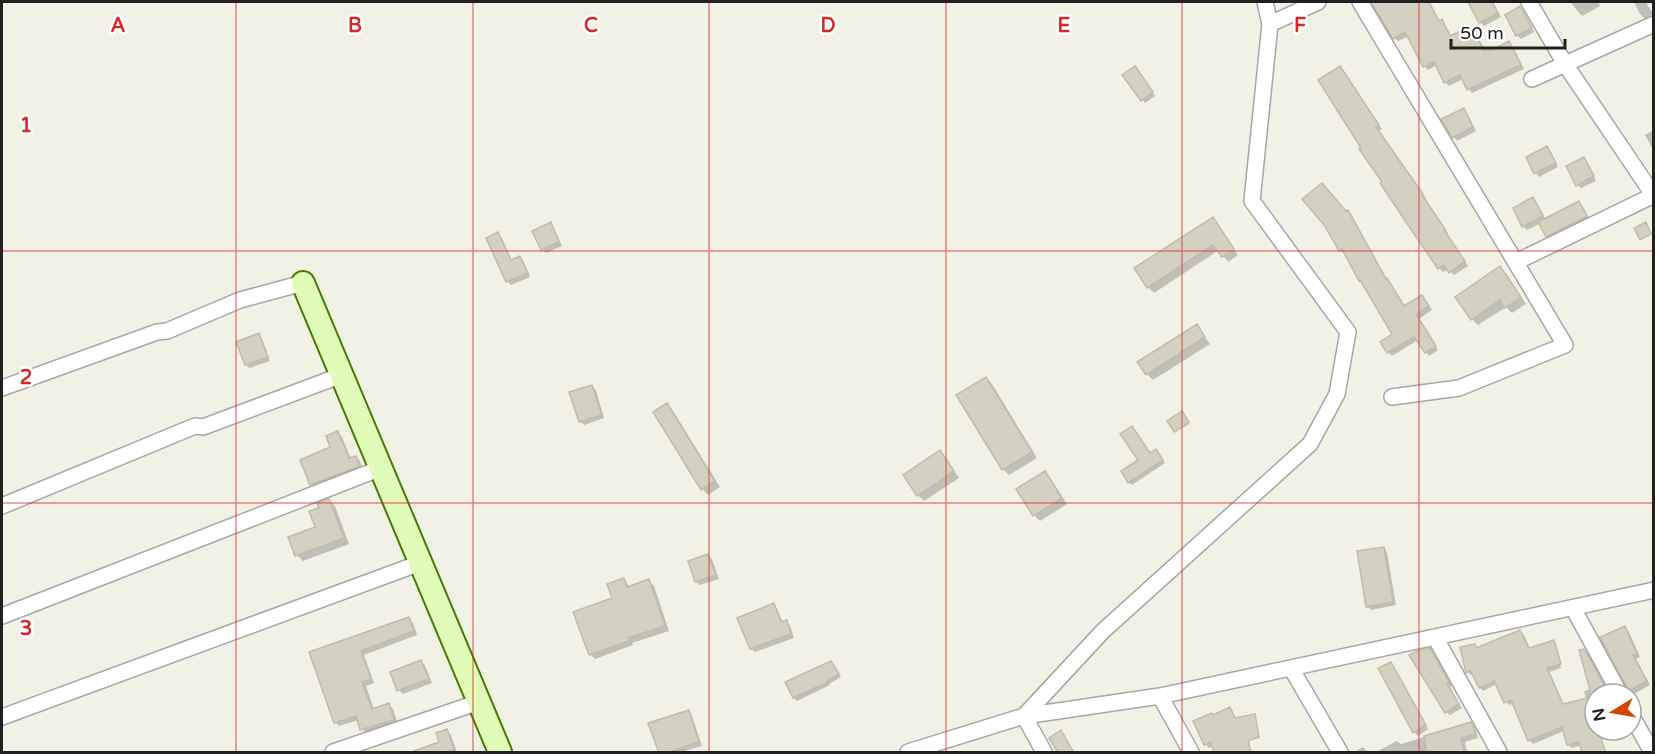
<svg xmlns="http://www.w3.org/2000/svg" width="1655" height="754" font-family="'Varela Round',sans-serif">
  <rect width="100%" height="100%" fill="#f1f1e6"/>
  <path fill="#0003" d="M1372,2H1429L1440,22L1442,21L1445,25L1452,37L1471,27L1475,31L1486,52H1491L1509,43L1513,47L1524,69L1472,93L1469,89L1463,79L1449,86L1446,83L1437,65L1428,70L1424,66L1409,36L1398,41L1394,38Z
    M1470,2H1493L1501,17L1484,26L1480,22Z
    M1570,2H1598L1600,6L1582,16Z
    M1634,2H1646L1653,14L1645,19L1640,14Z
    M1520,8L1524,12L1534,32L1521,39L1517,35Z
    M1135,67L1155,96L1145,103L1124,75Z
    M1343,72L1382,129L1379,131L1426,198L1425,199L1448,233L1446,234L1468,266L1454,275L1448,269L1443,272L1439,268L1382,183L1384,182Z
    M1463,110L1467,113L1476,131L1457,141L1454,137Z
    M1654,130V151L1645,135Z
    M1547,148L1551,152L1558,167L1539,177L1536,173Z
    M1584,159L1587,162L1596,181L1581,188L1577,185Z
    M1533,199L1537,203L1546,220L1579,203L1583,207L1590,220L1551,240L1547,236L1541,223L1527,230L1523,226Z
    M1348,212L1352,216L1387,280L1405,308L1422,297L1432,310L1419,319L1438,350L1429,356L1418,340L1392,356L1388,352L1394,335L1345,253L1344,254L1340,250L1346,213Z
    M1213,219L1218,225L1238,255L1228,262L1219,250L1154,293L1148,287L1136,268Z
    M550,224L554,228L562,246L546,253L542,249Z
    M498,234L502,238L512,261L520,258L524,262L530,277L511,285L507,281Z
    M1500,268L1506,274L1526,304L1512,313L1506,307L1478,325L1472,319L1457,297Z
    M1197,326L1210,344L1153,380L1147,374Z
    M259,335L262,339L270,361L250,368L246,365Z
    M986,378L992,384L1037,458L1009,475L1003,469L958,396Z
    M592,386L596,390L604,418L584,425L580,421Z
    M667,405L673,411L720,487L708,495L702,489Z
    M1183,414L1189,424L1176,432L1175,431Z
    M338,433L342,437L351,459L356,457L360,461L363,470L315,488L311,484L332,448Z
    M940,452L946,458L959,478L924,501L918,495Z
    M1150,454H1159L1165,463L1132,485L1129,482Z
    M1045,473L1051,479L1067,504L1040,521L1034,515Z
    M329,500L335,506L349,544L303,561L297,555L317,528L321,509Z
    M1383,548L1387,552L1396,605L1371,610L1367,606Z
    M708,555L712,559L719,579L700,585L696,582L689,562Z
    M624,579L630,588L649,581L654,586L669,631L632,643L633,645L595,659L590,654L614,599Z
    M774,605L777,609L783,623L786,622L790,625L794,638L755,652L751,648Z
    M408,618L413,623L417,635L364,655L374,683L366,686L374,710L389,705L393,709L398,724L366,733L362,729L359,720L339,726L335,722L311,653Z
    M1625,628L1629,632L1640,657L1636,659L1650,685L1634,694L1630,690Z
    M1520,632L1524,635L1530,649L1554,642L1556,644H1554L1561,668L1549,672L1582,745L1572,748L1568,745L1564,731L1533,744L1530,741L1514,703L1509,705L1506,702L1497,684L1483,691L1480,688L1473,674L1471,675L1467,672L1475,645L1478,649Z
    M1430,650L1433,654L1452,686L1449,688L1462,708L1450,715L1446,712Z
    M1584,650L1588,654L1610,694H1595V729L1584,691L1591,689Z
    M421,662L425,665L432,683L403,694L399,690L392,673Z
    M831,662L841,677L829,684L830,685L797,701L794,698L787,683Z
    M1391,663L1394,667L1428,729L1418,736L1414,732Z
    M1230,709L1237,719L1246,722L1251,752H1215L1214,746L1209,748L1205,744L1214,716Z
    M688,712L692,716L702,746L681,752H661Z
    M1471,723L1475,727L1478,738L1465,742L1467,752H1376L1397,741L1401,744Z
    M1595,730H1621L1622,734L1601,740Z
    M447,731L451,735L457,752H424L441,743Z
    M1363,747L1368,752H1354Z"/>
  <path fill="#d4d0c2" stroke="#c3bda7" stroke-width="1.5" d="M1371,2H1429L1439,21L1442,19L1450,36L1471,26L1484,51L1489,49L1490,51L1509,41L1521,65L1467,90L1460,75L1444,83L1434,62L1423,67L1405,32L1393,39Z
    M1468,2H1492L1498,13L1479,23Z
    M1520,6L1532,28L1516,36L1505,15Z
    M1135,66L1153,92L1141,101L1122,75Z
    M1340,66L1379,125L1376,127L1423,194L1422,195L1445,229L1444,230L1465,261L1449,273L1444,265L1438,269L1404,219L1380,183L1382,182L1359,149L1361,148L1318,80Z
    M1464,108L1473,127L1452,138L1441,119Z
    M1547,146L1556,163L1534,174L1526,157Z
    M1584,157L1594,176L1576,186L1566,166Z
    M1322,183L1346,211L1348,210L1386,279L1387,278L1404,306L1422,295L1429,306L1416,314L1436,346L1425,353L1414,337L1387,353L1380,342L1392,334L1360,280L1359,281L1342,249L1339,251L1324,225L1302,199Z
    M1533,197L1543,216L1522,227L1513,208Z
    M1579,201L1587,216L1546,237L1538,222Z
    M1213,217L1234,249L1222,257L1213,245L1147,288L1134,268Z
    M551,222L559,242L541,250L532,231Z
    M1646,222L1651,234L1640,240L1634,228Z
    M498,232L511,260L520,256L528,273L506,282L486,238Z
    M1500,266L1521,297L1505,308L1500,300L1471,320L1455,297Z
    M1197,324L1205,337L1146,375L1137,362Z
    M259,333L268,357L245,365L236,342Z
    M986,377L1032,452L1002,470L956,395Z
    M592,385L602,415L579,422L569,392Z
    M667,403L715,481L701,490L653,412Z
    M1182,411L1189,422L1174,432L1167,421Z
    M1132,426L1150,453L1156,449L1163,460L1128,483L1121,471L1138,460L1120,434Z
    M338,431L349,458L356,456L360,466L310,485L300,460L330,447L326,436Z
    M940,450L954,471L917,496L903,475Z
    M1045,471L1062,498L1033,516L1016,489Z
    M329,499L344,538L295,556L288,537L315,527L309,511L319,508L317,503Z
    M1384,547L1393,602L1366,607L1357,551Z
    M708,554L716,575L695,582L688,561Z
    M624,578L627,587L649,579L665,626L628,638L629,641L589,655L573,612L612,598L607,584Z
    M774,603L781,622L787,620L791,634L750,649L737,618Z
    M409,617L414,631L361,651L371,679L362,682L372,709L389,703L394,720L360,730L356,716L334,723L309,652Z
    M1625,626L1637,654L1633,655L1647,681L1629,691L1600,637Z
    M1520,630L1529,648L1554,640L1561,664L1547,668L1563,704L1595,696V730H1598L1606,753H1582L1579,742L1567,745L1562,727L1528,741L1511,700L1504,703L1494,681L1479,688L1470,670L1466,673L1460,647L1475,644L1476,648Z
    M1430,648L1449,682L1447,683L1459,704L1445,713L1409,655L1417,651Z
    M1584,649L1609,694H1591L1579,650Z
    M421,660L429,679L397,691L390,672Z
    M831,661L839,674L827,681L828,682L793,698L785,682Z
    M1391,662L1426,725L1413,733L1378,668Z
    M1230,707L1235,718L1255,714L1259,737L1248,741L1251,753H1214L1211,742L1204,745L1193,721L1212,713L1213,715Z
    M689,710L699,742L666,753H659L648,723Z
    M1471,722L1476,734L1461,738L1464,753H1427L1424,736Z
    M447,729L454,749L445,753H414V751L439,742L436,733Z
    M1061,730L1074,753H1058L1049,738Z"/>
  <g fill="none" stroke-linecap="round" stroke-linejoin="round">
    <defs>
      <path id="street" d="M1360,2L1565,345L1459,388L1392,397
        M1529,2L1565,64L1654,196
        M1270,24L1318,2
        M1532,79L1654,24
        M1516,262L1654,195
        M2,388L157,332L167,331L240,300L303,283
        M2,506L195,426L203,427L342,375
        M1573,608L1620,694
        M2,616L381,468
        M1435,637L1499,752
        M1291,668L1340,752
        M1160,696L1191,752
        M1631,715L1652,752
        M2,717L420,563
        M333,752L479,702
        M908,752L1024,716L1160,696L1654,590
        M1044,752L1024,716L1103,631L1310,444L1337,394L1348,332L1252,201L1270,24L1265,2"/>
      <path id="secondary" d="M303,283L500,752"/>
    </defs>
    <use href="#street" stroke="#a7a7a7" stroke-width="18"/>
    <use href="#secondary" stroke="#457d00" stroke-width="26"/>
    <use href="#street" stroke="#fff" stroke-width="15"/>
    <use href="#secondary" stroke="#e1fcb8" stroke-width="22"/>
  </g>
  <path fill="none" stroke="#d62828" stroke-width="1.5" stroke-opacity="0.55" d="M236,2V752M473,2V752M709,2V752M946,2V752M1182,2V752M1419,2V752M2,251H1654M2,503H1654"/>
  <g font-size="20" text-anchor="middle" font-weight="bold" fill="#d62828" stroke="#fff" stroke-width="5" stroke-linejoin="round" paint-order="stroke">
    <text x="118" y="32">A</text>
    <text x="355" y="32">B</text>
    <text x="591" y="32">C</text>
    <text x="828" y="32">D</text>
    <text x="1064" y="32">E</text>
    <text x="1300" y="32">F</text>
    <text x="26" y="132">1</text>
    <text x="26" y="384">2</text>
    <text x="26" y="635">3</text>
  </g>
  <rect width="1655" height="754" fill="none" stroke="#202020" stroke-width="6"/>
  <g transform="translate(1613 712) rotate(259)"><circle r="28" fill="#ffffff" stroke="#a6a6a6" stroke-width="1.5"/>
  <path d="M0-4.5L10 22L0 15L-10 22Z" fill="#cf4700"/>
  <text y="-9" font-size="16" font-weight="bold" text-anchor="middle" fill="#202020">N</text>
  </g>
  <path d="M1451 39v9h114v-9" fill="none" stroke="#202020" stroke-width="3"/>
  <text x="1460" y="39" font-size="18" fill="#202020" stroke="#ffffff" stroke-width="4.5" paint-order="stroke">50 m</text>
</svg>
